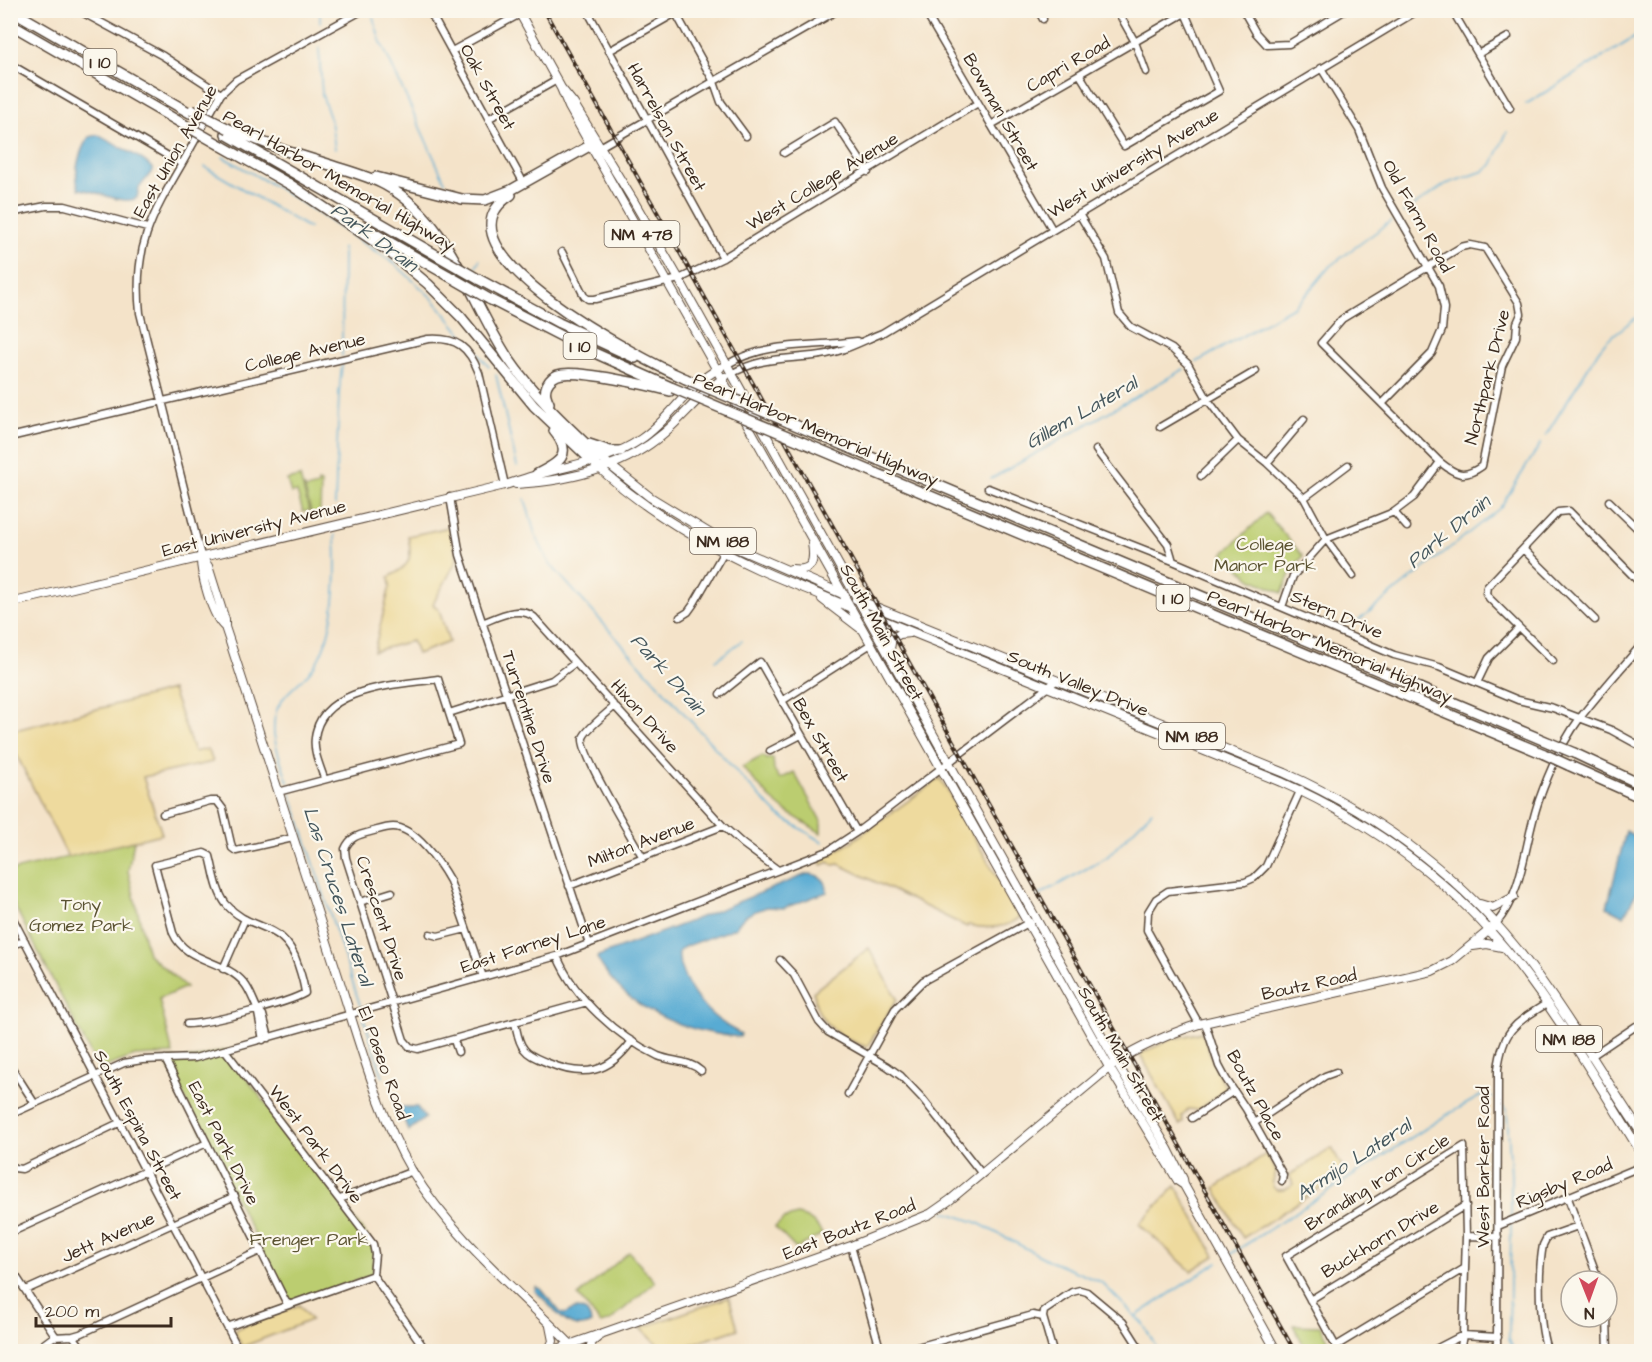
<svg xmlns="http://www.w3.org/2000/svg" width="1652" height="1362" font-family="'Architects Daughter',sans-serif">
  <rect width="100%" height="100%" fill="#fbf7ec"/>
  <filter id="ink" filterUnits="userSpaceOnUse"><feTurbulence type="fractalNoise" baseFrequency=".0167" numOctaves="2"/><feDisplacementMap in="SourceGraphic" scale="12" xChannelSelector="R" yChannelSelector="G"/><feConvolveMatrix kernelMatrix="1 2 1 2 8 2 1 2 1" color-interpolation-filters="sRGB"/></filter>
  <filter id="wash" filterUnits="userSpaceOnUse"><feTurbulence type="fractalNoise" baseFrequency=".008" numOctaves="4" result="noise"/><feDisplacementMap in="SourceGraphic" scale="24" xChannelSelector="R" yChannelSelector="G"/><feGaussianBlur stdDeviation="1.35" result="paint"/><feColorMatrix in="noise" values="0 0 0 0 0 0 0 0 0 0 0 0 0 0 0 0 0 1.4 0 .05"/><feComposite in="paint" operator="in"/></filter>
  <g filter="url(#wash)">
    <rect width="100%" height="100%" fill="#f4e3c9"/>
    <path fill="#bbcd70" stroke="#7b7c47" stroke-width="1.5" d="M300,477L309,511L303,512L297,492L291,493L287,480Z
      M318,482L321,483L320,515L312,516L304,486L306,489L318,486Z
      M1266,513L1303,556L1291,572L1282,593L1252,579L1223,554Z
      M763,756L767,759L773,758L774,770L780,779L794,772L821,821V833L787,812L770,798L742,767Z
      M134,841L128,871L148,954L186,987L159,999L173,1054L135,1056L102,1068L97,1066L11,899L10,871Z
      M225,1050L373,1244V1275L289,1304L165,1059L195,1058Z
      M797,1215C809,1217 817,1224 822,1234L796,1249L775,1227L784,1219Z
      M629,1252L655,1282L610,1321L601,1324L578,1296Z
      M1293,1325L1320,1326L1334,1351H1307Z"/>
    <path fill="#eeda9e" stroke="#94825e" stroke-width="1.5" d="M450,527L457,560L433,604L439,610L449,642L417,654L412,641L374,651L390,586L389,577C410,566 413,559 408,536Z
      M172,690L194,752L208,749L213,762L143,777L162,834L68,857L11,744V731Z
      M940,778L1020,917C1008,929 984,929 968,925L967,927L839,864L833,865L829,862L822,865L819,860L848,844Z
      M869,948L897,999L867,1047C846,1040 823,1027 816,1005C814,1000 816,996 813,992Z
      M1202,1032L1215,1067L1226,1088L1225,1091L1198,1110L1188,1109L1182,1116L1183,1122L1180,1125L1140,1054L1169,1040Z
      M1332,1148L1345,1172L1243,1238L1215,1188L1266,1154L1276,1171C1276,1179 1268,1183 1276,1190H1284L1293,1184L1289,1175Z
      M1176,1186L1215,1256L1191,1271L1139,1224Z
      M729,1297L738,1329L671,1351L665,1352L641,1328Z
      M299,1305L311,1320L242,1347L235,1332L236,1329Z"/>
    <path fill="#58abd3" stroke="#4a6a78" stroke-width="1.5" d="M98,135C110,143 147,158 153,170L139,188L137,198C125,206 95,190 79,189C73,174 79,150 89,137Z
      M1626,831L1641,840V884L1624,916L1607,907Z
      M807,874C819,874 827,879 827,892L784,908L767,907L753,912L744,917L735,928L684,947L679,951C678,962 681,968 685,978C697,1004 715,1021 741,1034L740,1037C684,1032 625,1010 597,958L598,956L686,923Z
      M400,1107H417L425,1118L408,1131Z
      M536,1287L541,1289L561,1313L565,1314C576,1306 589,1307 591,1323C568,1337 551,1303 535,1291Z"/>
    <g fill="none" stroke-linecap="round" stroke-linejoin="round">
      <path stroke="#58abd3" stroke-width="1.5" d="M373,17L380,40L445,182
        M320,22V10
        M319,48L322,95L331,121L335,149
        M1526,104L1642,33
        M223,157L292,196L395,264L433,299L489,367
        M205,167L309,228
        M1403,213L1446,184L1484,171L1492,165L1507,132
        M474,270L480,259
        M342,356L343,247
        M1197,362L1293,307L1305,296L1330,266L1391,221
        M496,375L517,466
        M1546,435L1599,350L1607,340L1642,313
        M991,479L1184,369
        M525,499L535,534L549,563L743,779L778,815L823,842
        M335,505L339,393L342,364
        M1354,624L1500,508L1541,443
        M716,660L742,641
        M288,782C279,755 262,721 286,695C297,683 312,673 319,658C337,623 337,573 335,535
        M291,794L360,1005
        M1038,896L1107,857L1152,811
        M363,1016L383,1077
        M1503,1107L1507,1111L1511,1175V1218
        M945,1212L976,1222L1052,1262L1101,1282L1143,1324L1159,1352
        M1511,1225L1509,1339L1514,1352
        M1231,1254L1445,1116L1486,1093L1492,1097
        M1136,1316L1218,1262"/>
    </g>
  </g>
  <g filter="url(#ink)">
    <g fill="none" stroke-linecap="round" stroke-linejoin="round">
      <defs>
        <path id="minor" d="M78,10L163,56L221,94
          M429,10L521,178
          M587,10L723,258
          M674,10L714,82L721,102L746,136
          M924,10L1052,229
          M1038,10L1043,19
          M1117,10L1135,42L1146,72
          M1243,10L1256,33L1267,45L1289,44L1346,10
          M1452,10L1510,108
          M452,51L520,14
          M609,51L681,10
          M1478,54L1508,37
          M10,64L182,164
          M1321,68L1359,130L1382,188L1439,286L1444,308L1442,330L1432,353L1382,404
          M1080,75L1124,146L1219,91L1185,13
          M488,119L557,80
          M991,125L1190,10
          M600,147L838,10
          M784,153L835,122L868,172
          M10,213L46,206H65L147,228
          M1079,214L1106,259L1119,313L1131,327L1172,349L1188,364L1208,400L1238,440L1267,463L1304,498L1326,539L1353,576
          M1470,245L1485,248L1519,303L1521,314L1517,323L1516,337L1502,366L1482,466C1464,479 1456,475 1440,462L1321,343L1342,319L1461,247Z
          M562,252L584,296L588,299H595L679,279L723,258L978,103
          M726,365C766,341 812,347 857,341
          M731,374C763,356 787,360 821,355C843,352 862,341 882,333L1419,10
          M1160,427L1256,371
          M10,437L428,339C457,337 469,347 479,373L505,485
          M1096,450L1168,544L1173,561
          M1267,463L1304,419
          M1201,476L1238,440
          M988,488L1173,561L1394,655L1439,667L1518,700L1553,708L1611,730L1642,747
          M450,497L460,555L589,944
          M1304,498L1348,465
          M1609,501L1642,533
          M1394,512L1407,527
          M1523,549L1595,620
          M201,556L140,313C133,247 151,217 183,162C196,139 208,116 221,94L236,80L363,10
          M1282,607L1293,576L1326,539L1394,512L1414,497L1440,462
          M680,617L688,612L693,605L725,550
          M482,623C498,617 519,605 534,617L723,826L743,844L778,870
          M1553,661L1489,598L1486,593L1487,587L1558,512L1569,511L1642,585
          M1477,683L1489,658L1519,628
          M720,694L760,662L857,832
          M782,701L871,644
          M615,706C608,712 585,730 583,738C580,754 633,839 643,858
          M449,713L552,680L575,663
          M770,751L801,735
          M278,792L459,744L438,679C399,685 320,686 315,738C313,751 320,766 324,778
          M163,814L210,801H217L223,809L232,848L236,851L293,838
          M569,886L723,826
          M360,902L392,892
          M10,913L240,1352
          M1496,924C1525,889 1524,842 1539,800C1549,772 1562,742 1580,718C1599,693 1621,669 1642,644
          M430,934L438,936L466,929
          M10,945L25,941
          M557,956C575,999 616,1036 658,1056C673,1062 689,1060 701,1071
          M780,960L794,975L819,1022L828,1032L887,1066L901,1076L922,1098L982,1174
          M223,969L245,919
          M483,977L450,881C440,863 415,827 393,827C386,827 378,830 370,832C358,835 350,837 345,849L346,858L404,1040L410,1047L418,1049L587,1002
          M515,1023C517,1031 518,1042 524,1049C529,1056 539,1059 548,1063C584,1078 609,1073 632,1041
          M1205,1023L1219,1066L1226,1079L1246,1109L1283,1175L1282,1181
          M187,1024C207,1024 288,1003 305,993C304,983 301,974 298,965C284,919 250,933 226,904C216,891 214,871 210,856L204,853L155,865L173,933C186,963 224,959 244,983C250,990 253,1000 257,1008
          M1199,1024L1147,930L1148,912L1156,899L1168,891L1245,882L1254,878L1266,866L1301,789
          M263,1040L257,1008L263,1015L269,1038
          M454,1040L458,1052
          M225,1050L373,1244L375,1254L373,1275L427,1352
          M1590,1057L1636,1026
          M165,1059L286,1302L289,1304
          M10,1065L35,1104
          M848,1094L895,1009L923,981L1030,922
          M10,1115L124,1063L142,1060L195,1058L557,956L828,851L857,832L1056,681
          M1192,1118L1234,1091
          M1254,1123L1325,1076L1336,1072
          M10,1164L14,1168L22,1169L121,1122
          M1568,1198L1599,1281
          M340,1199L413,1171
          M1498,1226L1642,1166
          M10,1233L207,1143
          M1466,1236L1498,1237
          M851,1246L881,1352
          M10,1267L56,1337
          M26,1290L235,1196
          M1310,1300L1466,1205
          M1607,1317L1608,1352
          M227,1327L373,1275
          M73,1336L85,1352
          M1336,1346L1465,1268
          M33,1352L53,1337L73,1336L80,1334L262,1250
          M899,1352L1033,1315L1043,1317
          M1053,1352L1043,1317L1044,1311L1072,1292L1080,1290L1087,1292L1123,1322L1142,1352
          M1339,1352L1286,1256L1464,1146L1466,1236L1463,1335L1460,1352
          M1430,1352L1463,1335L1498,1337
          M1497,1352L1498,1069C1503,1030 1514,1024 1546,1004
          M1548,1352C1538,1327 1538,1272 1543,1245L1547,1237L1578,1226"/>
        <path id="major" d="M518,10L561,88L569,107L1109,1067L1178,1181L1184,1185
          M561,88L574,104L633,200L679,279L1116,1062L1168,1149L1183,1179L1184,1185L1277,1352
          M602,459L650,497L729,545L845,595
          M593,462C640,507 699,542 758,569C789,583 821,594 851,608
          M516,484C568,481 624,468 664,433C686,414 700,394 725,377
          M201,556L208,566L225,620V627L230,642C267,753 301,865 338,976C359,1041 377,1111 412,1171C454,1240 522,1294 578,1352
          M201,556C200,572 212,617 225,627
          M791,569C813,572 815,562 812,543
          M822,599L860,628
          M856,599L1285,773C1381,816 1465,879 1529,964C1570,1018 1604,1078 1642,1134
          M10,603L505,485C515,482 526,478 536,475C573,464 609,461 641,439C672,418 686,386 720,368
          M865,613L1281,782C1374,823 1454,883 1517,963C1563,1022 1602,1090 1642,1154
          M889,654L892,638L900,634L910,633
          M1480,904L1493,908L1514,897
          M1473,946L1487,944L1502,947
          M548,1352L553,1341L550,1326
          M549,1352L851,1246L930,1214L950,1200L1116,1062C1143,1045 1169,1034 1199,1024L1432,971L1452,961L1493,927
          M589,1352L592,1342L597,1338"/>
        <path id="highway" d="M11,10L190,113
          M10,24L183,124
          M229,129L286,151L328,164
          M226,134L438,256
          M220,145L291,185
          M324,163C344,170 366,175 385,185C451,221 469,299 508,358C533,395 570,429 602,459
          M376,177L462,199L485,200L511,190L591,145L600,147
          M288,183L387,250L428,284L461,317L534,406L593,462
          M511,195C424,249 647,362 686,379
          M363,227L449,276
          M478,279L559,323L635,358
          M489,299L588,350L673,388
          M549,403C546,397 544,392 547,385C550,379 555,375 562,374C583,371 648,385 670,391
          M788,422L1550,743
          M802,442L1544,754
          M589,444L610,451H621
          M537,474C559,463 574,455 554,431
          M1574,753L1642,785
          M1568,765L1642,798"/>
      </defs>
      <use href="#minor" stroke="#574638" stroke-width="9"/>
      <use href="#major" stroke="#574638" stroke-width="10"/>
      <use href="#highway" stroke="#574638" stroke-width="12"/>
      <use href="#minor" stroke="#fff" stroke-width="6"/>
      <use href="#major" stroke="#fff" stroke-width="8"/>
      <use href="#highway" stroke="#fff" stroke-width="9"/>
      <defs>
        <path id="rail" d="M544,10L1295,1352"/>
      </defs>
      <use href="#rail" stroke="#3b2a1e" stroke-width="4"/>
      <use href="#rail" stroke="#fbf7ec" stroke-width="1.5" stroke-dasharray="4.5" stroke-linecap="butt"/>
      <defs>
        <path id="highway-bridge" d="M192,110L229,129
          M183,124L220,145
          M438,256L478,279
          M449,276L489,299
          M686,379L788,422
          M673,388L802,442
          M1550,743L1574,753
          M1544,754L1568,765"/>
      </defs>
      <use href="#highway-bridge" stroke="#574638" stroke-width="12" stroke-linecap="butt"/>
      <use href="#highway-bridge" stroke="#fff" stroke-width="9"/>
    </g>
  </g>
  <g text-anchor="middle" stroke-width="4.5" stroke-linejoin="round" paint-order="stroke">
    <g fill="#fbf7ec" stroke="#75685c" stroke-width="1.5">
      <rect x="83.5" y="49" width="33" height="26" rx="4.5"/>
      <rect x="604.5" y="221" width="75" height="26" rx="4.5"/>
      <rect x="563.5" y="333" width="33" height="26" rx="4.5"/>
      <rect x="690" y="528" width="66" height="26" rx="4.5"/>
      <rect x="1156.5" y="585" width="33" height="26" rx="4.5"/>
      <rect x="1159" y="723" width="66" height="26" rx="4.5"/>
      <rect x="1536" y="1026" width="66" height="26" rx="4.5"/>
    </g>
    <g font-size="16" font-weight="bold" fill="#3b2a1e">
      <text x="100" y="68">I 10</text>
      <text x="642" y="240">NM 478</text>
      <text x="580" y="352">I 10</text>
      <text x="723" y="547">NM 188</text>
      <text x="1173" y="604">I 10</text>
      <text x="1192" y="742">NM 188</text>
      <text x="1569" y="1045">NM 188</text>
    </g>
    <g font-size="18" fill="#3b2a1e" stroke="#fbf7ec">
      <text transform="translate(1068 64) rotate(-30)" y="6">Capri Road</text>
      <text transform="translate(488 87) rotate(61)" y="6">Oak Street</text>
      <text transform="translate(1001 112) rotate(60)" y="6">Bowman Street</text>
      <text transform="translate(667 127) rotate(61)" y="6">Harrelson Street</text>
      <text transform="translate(175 151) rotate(-60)" y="6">East Union Avenue</text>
      <text transform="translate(1133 163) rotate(-31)" y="6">West University Avenue</text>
      <text transform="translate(339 180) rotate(30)" y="6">Pearl Harbor Memorial Highway</text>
      <text transform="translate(822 181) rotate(-31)" y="6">West College Avenue</text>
      <text transform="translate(1418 216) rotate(61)" y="6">Old Farm Road</text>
      <text transform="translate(305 352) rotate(-13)" y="6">College Avenue</text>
      <text transform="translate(1487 377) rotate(-76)" y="6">Northpark Drive</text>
      <text transform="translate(816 429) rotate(23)" y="6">Pearl Harbor Memorial Highway</text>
      <text transform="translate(254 528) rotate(-14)" y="6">East University Avenue</text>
      <text transform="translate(1337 614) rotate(23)" y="6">Stern Drive</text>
      <text transform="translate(882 632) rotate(61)" y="6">South Main Street</text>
      <text transform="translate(1330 646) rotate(23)" y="6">Pearl Harbor Memorial Highway</text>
      <text transform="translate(1078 683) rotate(22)" y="6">South Valley Drive</text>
      <text transform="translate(645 716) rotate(48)" y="6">Hixon Drive</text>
      <text transform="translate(529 717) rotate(72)" y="6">Turrentine Drive</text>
      <text transform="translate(821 740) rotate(60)" y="6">Bex Street</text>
      <text transform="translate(641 842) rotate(-21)" y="6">Milton Avenue</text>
      <text transform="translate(382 918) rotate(72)" y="6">Crescent Drive</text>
      <text transform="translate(533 944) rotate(-18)" y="6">East Farney Lane</text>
      <text transform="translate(1309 984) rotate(-12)" y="6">Boutz Road</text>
      <text transform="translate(1121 1054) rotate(60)" y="6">South Main Street</text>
      <text transform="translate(384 1063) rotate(70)" y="6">El Paseo Road</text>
      <text transform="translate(1256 1095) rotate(61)" y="6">Boutz Place</text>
      <text transform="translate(138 1125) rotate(62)" y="6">South Espina Street</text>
      <text transform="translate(224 1143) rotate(63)" y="6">East Park Drive</text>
      <text transform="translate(316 1144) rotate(53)" y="6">West Park Drive</text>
      <text transform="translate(1483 1167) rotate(-90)" y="6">West Barker Road</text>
      <text transform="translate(1377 1182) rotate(-32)" y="6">Branding Iron Circle</text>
      <text transform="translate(1564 1183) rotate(-23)" y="6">Rigsby Road</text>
      <text transform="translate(849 1229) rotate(-21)" y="6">East Boutz Road</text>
      <text transform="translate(108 1237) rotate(-24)" y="6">Jett Avenue</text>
      <text transform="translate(1380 1239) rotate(-31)" y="6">Buckhorn Drive</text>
    </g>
    <g font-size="18" fill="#5b5332" stroke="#fbf7ec">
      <text x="1265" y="550">College<tspan x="1265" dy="21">Manor Park</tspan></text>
      <text x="81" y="910">Tony<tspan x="81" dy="21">Gomez Park</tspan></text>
      <text x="309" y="1245">Frenger Park</text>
    </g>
    <g font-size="20" font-style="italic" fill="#45575d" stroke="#fbf7ec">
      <text transform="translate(375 237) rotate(36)" y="7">Park Drain</text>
      <text transform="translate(1081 412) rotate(-30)" y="7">Gillem Lateral</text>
      <text transform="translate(1448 531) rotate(-40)" y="7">Park Drain</text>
      <text transform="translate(669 674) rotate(48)" y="7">Park Drain</text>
      <text transform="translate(339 896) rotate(72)" y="7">Las Cruces Lateral</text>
      <text transform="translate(1353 1159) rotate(-33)" y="7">Armijo Lateral</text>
    </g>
  </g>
  <rect width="1652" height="1362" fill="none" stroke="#fbf7ec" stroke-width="36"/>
  <g transform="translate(1589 1299) rotate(179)"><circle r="28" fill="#fbf7ec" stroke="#aea59a" stroke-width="1.5"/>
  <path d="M0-4.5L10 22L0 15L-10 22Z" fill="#d1495b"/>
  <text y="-9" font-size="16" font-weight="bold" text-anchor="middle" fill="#3b2a1e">N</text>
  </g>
  <path d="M36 1317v9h135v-9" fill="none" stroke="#3b2a1e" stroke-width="3"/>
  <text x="45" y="1317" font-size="18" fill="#3b2a1e" stroke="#fbf7ec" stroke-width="4.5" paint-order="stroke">200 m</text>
</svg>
